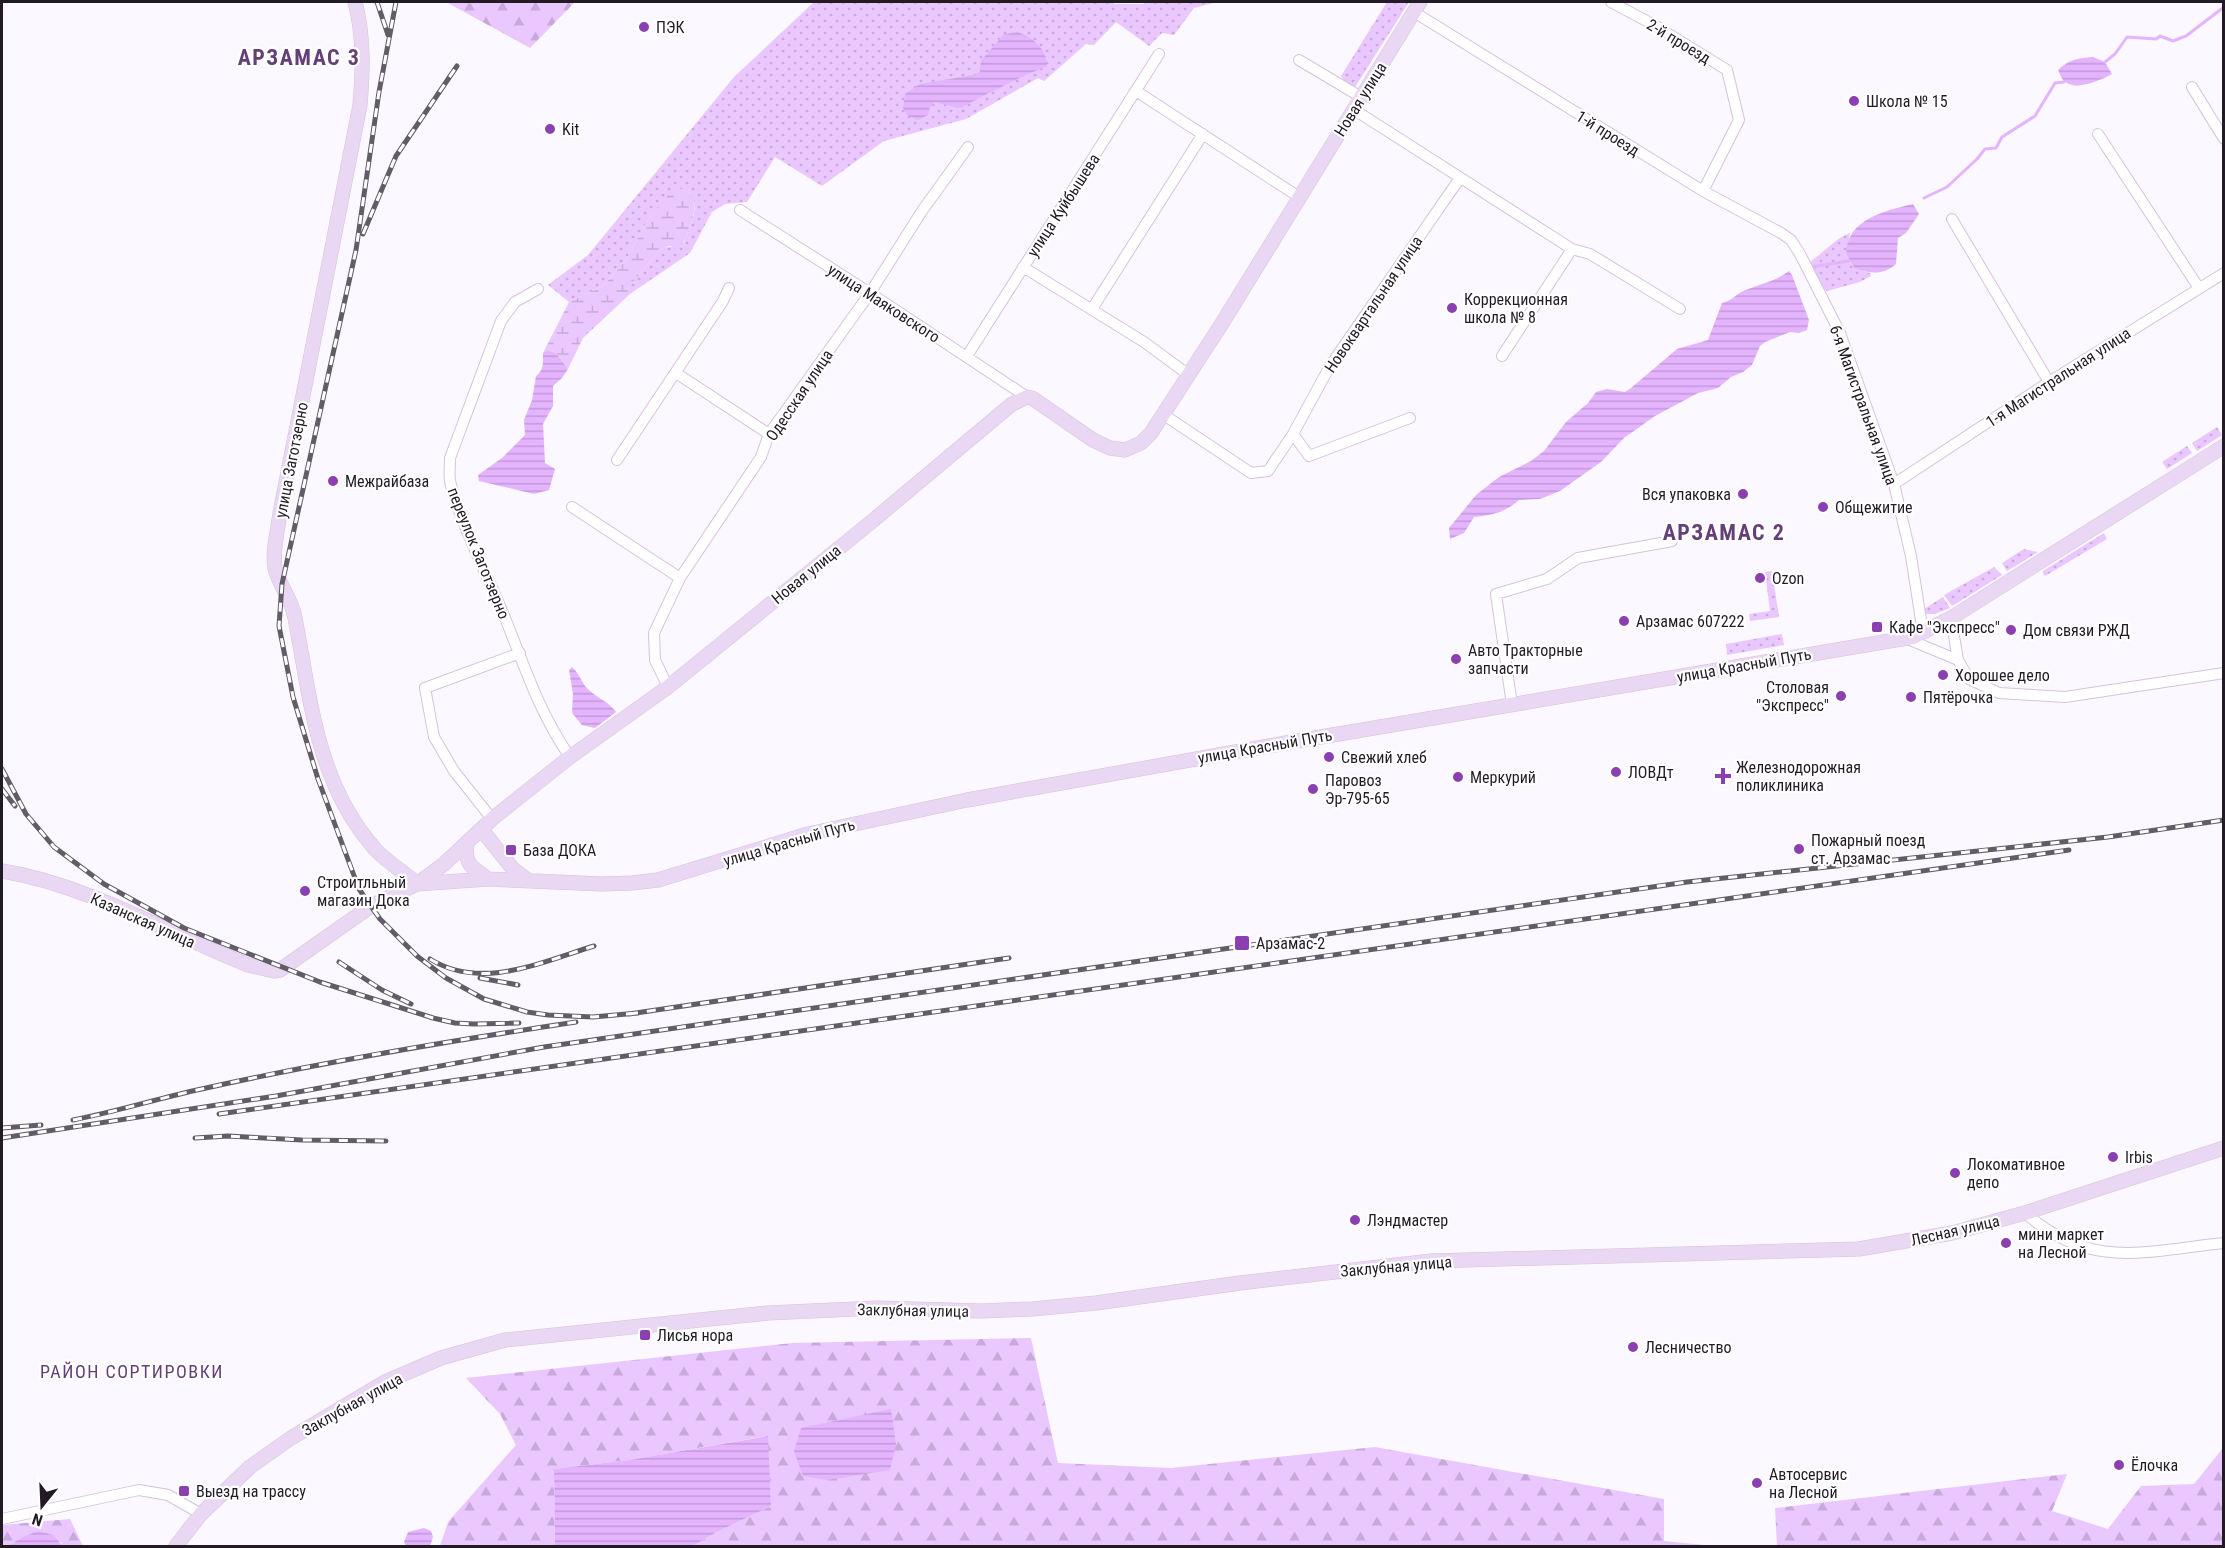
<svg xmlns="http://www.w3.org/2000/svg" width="2225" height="1548" font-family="'Roboto Condensed',sans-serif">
  <defs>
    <pattern id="grass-dots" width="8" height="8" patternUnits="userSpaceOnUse" patternTransform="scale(1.5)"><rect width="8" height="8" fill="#eac7fe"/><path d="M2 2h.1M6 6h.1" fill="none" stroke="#c8aada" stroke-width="1.8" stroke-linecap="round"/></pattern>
    <pattern id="forest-firs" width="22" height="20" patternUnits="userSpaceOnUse" patternTransform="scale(1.5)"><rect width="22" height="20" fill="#eac7fe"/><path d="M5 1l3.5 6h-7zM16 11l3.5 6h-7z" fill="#c8aada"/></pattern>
    <pattern id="wetland-marsh" width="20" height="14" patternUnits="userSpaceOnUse" patternTransform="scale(1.5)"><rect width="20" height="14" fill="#eac7fe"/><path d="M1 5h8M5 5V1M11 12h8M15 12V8" fill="none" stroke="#c8aada"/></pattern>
    <pattern id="water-rules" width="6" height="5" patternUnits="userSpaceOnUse" patternTransform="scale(1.5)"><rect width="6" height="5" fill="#e4b4ff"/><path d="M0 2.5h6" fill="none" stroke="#c39ada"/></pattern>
  </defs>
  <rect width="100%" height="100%" fill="#fcf8ff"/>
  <path fill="url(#grass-dots)" d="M814,2H1113L1114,4H1144V2H1217L1194,8L1174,35L1162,33L1149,46L1116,22L1094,45L1086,44L1044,81L1038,78L966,119L884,141L822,186L775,157L747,202L725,204L712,212L690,253L630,294L627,289L660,250C668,245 675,248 684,243C688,227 703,207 688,192L650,216L625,261L603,286L569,302L548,285L588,255L734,77Z
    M1387,2H1409L1355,87L1345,83L1341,76Z
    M1850,233L1846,254L1855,269L1870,273L1871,276L1860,282L1827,291C1816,286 1810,273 1811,261C1825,252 1834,239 1850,233Z
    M2217,427L2222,435L2197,451L2192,443Z
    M2187,446L2192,453L2167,469L2162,462Z
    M2104,533L2107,539L2045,576L2043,574V571Z
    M2024,549L2038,552L2007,571L2002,563Z
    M1994,567L2002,575L1952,606L1944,595Z
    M1772,571L1779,617L1750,621L1749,614L1770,611L1765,572Z
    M1943,597L1950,608L1935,614H1926L1924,609Z
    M1782,634L1784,645L1727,655L1726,644Z"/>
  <path fill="url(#forest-firs)" d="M446,2H575L530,48Z
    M1031,1338L1058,1463L1171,1468L1375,1447L1664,1499V1541L1714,1546H693L715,1533L771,1506L767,1436L629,1460L554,1469L555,1546H440L448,1522L516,1445L500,1414L466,1378L792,1343Z
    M2223,1448V1546H1777L1775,1508L2067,1474L2052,1511L2108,1529L2141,1486L2194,1484Z
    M70,1519L83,1546H63L61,1542L21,1538L8,1546H2V1525Z"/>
  <path fill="url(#wetland-marsh)" d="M678,188C701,192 695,215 688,231C686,237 685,243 679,247L669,246L660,250L627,289L630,294L583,338L568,369L556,353L547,350L543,353L569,302L603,286L625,261L650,216L669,194Z"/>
  <path fill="url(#water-rules)" d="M1016,32C1031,35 1048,50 1047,66C1040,70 1033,71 1026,75C1005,85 983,95 963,107L958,108L935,102L930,107L928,115L918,120L907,115L903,108L905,94L920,84L974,75L980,72L981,61L1003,35Z
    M2093,57L2105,62L2112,74C2101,80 2077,91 2065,82C2062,80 2060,74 2058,70C2070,59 2078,58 2093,57Z
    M1913,204L1919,214L1906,233L1898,238L1896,264C1882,276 1871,273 1855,269L1846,254C1847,219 1884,211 1913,204Z
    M1789,271L1792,275L1809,320L1807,330L1799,333L1790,332L1765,342L1760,346L1752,365L1743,372L1731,377L1718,388L1698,393L1655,416L1624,438L1601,462L1560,491L1540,499L1519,500C1504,513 1493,515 1474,517L1464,533L1450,539L1449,528L1476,495L1499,477L1531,461L1544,451L1566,422L1588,403L1596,392L1607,389L1625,392L1631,388L1677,349L1708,340L1722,303C1733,300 1735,295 1743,291C1759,284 1774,282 1789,271Z
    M547,350L556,353L568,369L562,378L553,386V406L543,424L545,463L555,469L549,490L534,494L479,481L478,475L502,458L525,435L524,420L532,400L536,376C544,370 543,363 543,353Z
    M572,667C580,674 582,685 590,691C599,699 609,702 616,712L595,728L582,725L572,713L573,694L569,670Z
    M891,1409L896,1444L890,1470L827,1480L803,1476L794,1451L801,1428Z
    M768,1436L771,1506L715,1533L693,1546H555L554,1469L629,1460Z
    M424,1528L431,1531L433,1537L430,1546H406L404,1542L408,1532Z
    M38,1531L53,1535L63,1546H8L21,1538Z"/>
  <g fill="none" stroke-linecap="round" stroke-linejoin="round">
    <path stroke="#e4b4ff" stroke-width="3" d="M2105,62L2115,54L2127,37L2156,39L2160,36L2173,41L2186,36L2224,7
      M1924,198L1947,187L1977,159L1985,149L1996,148L2002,137L2035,116L2055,83L2064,82
      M1811,267L1849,261"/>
    <defs>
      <path id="street" d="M1611,2L1656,26L1727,70L1739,120L1703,191
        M1414,12L1703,191L1781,233L1791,240L1800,254L1840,333L1894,484L1911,556L1923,633
        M1299,60L1361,97
        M2192,87L2224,139
        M1136,91L1299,197
        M1353,109L1572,249L1502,356
        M2098,134L2199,288
        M740,210L870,293L1027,397
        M1952,219L2049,382
        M1572,249L1590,254L1680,309
        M1023,267L1144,342L1189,375
        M538,289L515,302L501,321L450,458C450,466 449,474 450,481C460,523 486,572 503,613C524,664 538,711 570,757
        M1092,309L1203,134
        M967,356L1159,54
        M676,373L769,434
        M1164,415L1251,473L1268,471L1293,434L1330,366L1460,178
        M1293,434L1309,456L1410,418
        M617,460L723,301L729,288
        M1894,484L2049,382L2224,273
        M572,507L680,578
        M1951,618L1958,660L1969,679L1999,693L2065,697L2224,673
        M1905,638L1958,660
        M668,687L655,660L654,633L680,578L761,457L769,434L870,293L922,211L968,147
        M1512,705L1496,594L1547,579L1578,558L1672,541
        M492,819L454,771L434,737L425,688L520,653
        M2025,1213C2092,1271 2144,1251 2224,1243
        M2,1519L139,1490L168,1495L201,1514"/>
      <path id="secondary" d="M355,2C364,36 363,70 360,105L280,513C278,530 272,551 275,568C279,586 292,599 295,618C311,700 316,782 375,849C387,862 404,872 417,884L444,864L492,819L570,757L668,687L870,523L1012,404L1027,397L1032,398L1093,440L1110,448L1125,450L1141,443L1151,433L1221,325L1420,2
        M481,829L513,869L529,881
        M467,842C464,864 471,867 488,879
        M2,871C89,885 167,933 248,965L274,971L280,970L371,906L417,884L488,879L602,884L632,883L658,880L808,834L967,800L1291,742L1913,637L1951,618L2224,446
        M176,1546L201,1514L250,1467L291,1438L385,1382L441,1358L505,1340L768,1313L877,1308L981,1311L1032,1309L1096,1303L1240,1283L1431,1261L1859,1249L1952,1233L2025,1213L2224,1148"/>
    </defs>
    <use href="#street" stroke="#d5c2e0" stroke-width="12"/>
    <use href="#secondary" stroke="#d5c2e0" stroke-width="15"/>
    <use href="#street" stroke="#fff" stroke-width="10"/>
    <use href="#secondary" stroke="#e9d7f3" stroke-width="14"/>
    <defs>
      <path id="rail" d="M377,2L388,35
        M396,2L379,92L356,250L282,584L279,626L293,697L318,779L359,889L380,919L417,956L446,978L484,999L527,1012L548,1015L593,1017L638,1013
        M363,234L396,156L457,66
        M2,769L26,814L54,847L104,884L184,928L320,982L433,1018L455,1023L474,1024L519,1023
        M2,789L15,806
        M430,959C481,991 542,962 594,946
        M339,962L382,990L411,1004
        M480,978L518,985
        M629,1014L1009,958
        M219,1114L2069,850
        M73,1120C115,1112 156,1099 197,1090C322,1062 449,1041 576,1022
        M2,1128L41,1125
        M2,1138L276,1096L544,1047L1687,882L2108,837L2224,820
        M195,1138L228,1136L302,1140L386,1141"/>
    </defs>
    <use href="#rail" stroke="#625c66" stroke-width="5"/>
    <use href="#rail" stroke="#fff" stroke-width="3" stroke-dasharray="9" stroke-linecap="butt"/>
  </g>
  <g fill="#8c3fb0" stroke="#fff" stroke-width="2">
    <circle cx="644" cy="27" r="6"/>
    <circle cx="1854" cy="101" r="6"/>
    <circle cx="550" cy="129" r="6"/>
    <circle cx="1452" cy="308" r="6"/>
    <circle cx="333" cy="481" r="6"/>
    <circle cx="1743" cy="494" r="6"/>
    <circle cx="1823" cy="507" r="6"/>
    <circle cx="1760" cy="578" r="6"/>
    <circle cx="1624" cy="621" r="6"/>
    <rect x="1871" y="621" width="12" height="12" rx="3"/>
    <circle cx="2011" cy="630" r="6"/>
    <circle cx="1456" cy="659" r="6"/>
    <circle cx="1943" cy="675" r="6"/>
    <circle cx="1841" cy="696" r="6"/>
    <circle cx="1911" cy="697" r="6"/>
    <circle cx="1329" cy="757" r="6"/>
    <circle cx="1616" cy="772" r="6"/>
    <path d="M1720 767h6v6h6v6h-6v6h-6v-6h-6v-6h6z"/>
    <circle cx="1458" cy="777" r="6"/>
    <circle cx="1313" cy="789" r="6"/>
    <circle cx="1799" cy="849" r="6"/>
    <rect x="505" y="844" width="12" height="12" rx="3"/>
    <circle cx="305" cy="891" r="6"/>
    <rect x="1234" y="935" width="16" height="16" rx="3"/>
    <circle cx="2113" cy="1157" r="6"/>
    <circle cx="1955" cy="1173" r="6"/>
    <circle cx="1355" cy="1220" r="6"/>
    <circle cx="2006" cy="1243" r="6"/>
    <rect x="639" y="1329" width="12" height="12" rx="3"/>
    <circle cx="1633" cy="1347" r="6"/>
    <circle cx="2119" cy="1465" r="6"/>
    <circle cx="1757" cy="1483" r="6"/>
    <rect x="178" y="1485" width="12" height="12" rx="3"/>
  </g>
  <g text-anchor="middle" stroke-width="4.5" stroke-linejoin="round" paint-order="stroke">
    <g font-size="16" fill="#221b26" stroke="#fff" text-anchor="start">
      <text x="656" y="33">ПЭК</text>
      <text x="1866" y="107">Школа № 15</text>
      <text x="562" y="135">Kit</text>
      <text x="1464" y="305">Коррекционная<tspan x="1464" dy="18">школа № 8</tspan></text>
      <text x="345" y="487">Межрайбаза</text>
      <text x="1731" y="500" text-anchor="end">Вся упаковка</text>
      <text x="1835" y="513">Общежитие</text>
      <text x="1772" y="584">Ozon</text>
      <text x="1636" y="627">Арзамас 607222</text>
      <text x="1889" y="633">Кафе "Экспресс"</text>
      <text x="2023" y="636">Дом связи РЖД</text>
      <text x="1468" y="656">Авто Тракторные<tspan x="1468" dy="18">запчасти</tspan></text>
      <text x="1955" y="681">Хорошее дело</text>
      <text x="1829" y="693" text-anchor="end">Столовая<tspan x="1829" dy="18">"Экспресс"</tspan></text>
      <text x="1923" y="703">Пятёрочка</text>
      <text x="1341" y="763">Свежий хлеб</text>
      <text x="1736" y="773">Железнодорожная<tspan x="1736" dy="18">поликлиника</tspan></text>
      <text x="1628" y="778">ЛОВДт</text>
      <text x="1470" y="783">Меркурий</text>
      <text x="1325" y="786">Паровоз<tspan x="1325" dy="18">Эр-795-65</tspan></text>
      <text x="1811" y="846">Пожарный поезд<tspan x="1811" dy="18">ст. Арзамас</tspan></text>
      <text x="523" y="856">База ДОКА</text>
      <text x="317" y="888">Строитльный<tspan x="317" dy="18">магазин Дока</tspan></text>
      <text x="1256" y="949">Арзамас-2</text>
      <text x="2125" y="1163">Irbis</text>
      <text x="1967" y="1170">Локомативное<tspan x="1967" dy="18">депо</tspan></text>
      <text x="1367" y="1226">Лэндмастер</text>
      <text x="2018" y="1240">мини маркет<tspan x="2018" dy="18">на Лесной</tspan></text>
      <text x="657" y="1341">Лисья нора</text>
      <text x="1645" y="1353">Лесничество</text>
      <text x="2131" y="1471">Ёлочка</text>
      <text x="1769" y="1480">Автосервис<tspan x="1769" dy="18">на Лесной</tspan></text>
      <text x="196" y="1497">Выезд на трассу</text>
    </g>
    <g font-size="16" fill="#221b26" stroke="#fff">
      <text transform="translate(1679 41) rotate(31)" y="6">2-й проезд</text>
      <text transform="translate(1360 99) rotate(-58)" y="6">Новая улица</text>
      <text transform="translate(1608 133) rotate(32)" y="6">1-й проезд</text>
      <text transform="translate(1063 205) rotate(-57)" y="6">улица Куйбышева</text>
      <text transform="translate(884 303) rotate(33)" y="6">улица Маяковского</text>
      <text transform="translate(1373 304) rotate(-56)" y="6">Новоквартальная улица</text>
      <text transform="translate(2058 377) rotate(-33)" y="6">1-я Магистральная улица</text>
      <text transform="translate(799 395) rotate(-56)" y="6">Одесская улица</text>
      <text transform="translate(1864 405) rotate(70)" y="6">6-я Магистральная улица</text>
      <text transform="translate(291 460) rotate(-79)" y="6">улица Заготзерно</text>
      <text transform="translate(479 553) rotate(68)" y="6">переулок Заготзерно</text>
      <text transform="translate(806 574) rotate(-39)" y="6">Новая улица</text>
      <text transform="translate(1744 665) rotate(-10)" y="6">улица Красный Путь</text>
      <text transform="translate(1265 746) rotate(-10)" y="6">улица Красный Путь</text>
      <text transform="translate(789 842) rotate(-16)" y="6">улица Красный Путь</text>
      <text transform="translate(143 920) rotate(24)" y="6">Казанская улица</text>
      <text transform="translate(1955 1230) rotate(-13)" y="6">Лесная улица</text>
      <text transform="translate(1396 1266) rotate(-5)" y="6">Заклубная улица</text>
      <text transform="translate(913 1310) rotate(1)" y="6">Заклубная улица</text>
      <text transform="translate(352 1404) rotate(-29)" y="6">Заклубная улица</text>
    </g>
    <g font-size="18" letter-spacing="1.5" fill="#643f78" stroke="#fff">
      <text x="132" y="1378">РАЙОН СОРТИРОВКИ</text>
    </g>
    <g font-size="22" font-weight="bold" letter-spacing="1.5" fill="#643f78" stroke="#fff">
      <text x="299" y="65">АРЗАМАС 3</text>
      <text x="1724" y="540">АРЗАМАС 2</text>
    </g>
  </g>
  <rect width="2225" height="1548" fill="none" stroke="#221b26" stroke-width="6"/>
  <g transform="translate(42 1506) rotate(198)" stroke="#ffffff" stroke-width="4.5" paint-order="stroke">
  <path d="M0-4.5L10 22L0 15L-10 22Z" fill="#221b26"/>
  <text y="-9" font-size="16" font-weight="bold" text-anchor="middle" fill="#221b26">N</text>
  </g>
</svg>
